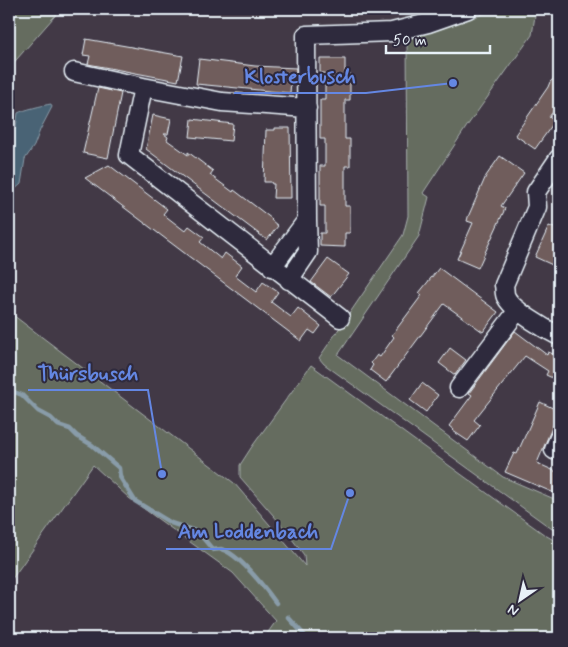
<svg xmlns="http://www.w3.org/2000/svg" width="568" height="647" font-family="Mynerve,sans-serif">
  <rect width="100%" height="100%" fill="#423946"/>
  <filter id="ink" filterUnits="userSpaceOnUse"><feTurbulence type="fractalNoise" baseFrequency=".02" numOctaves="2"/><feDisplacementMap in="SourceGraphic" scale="10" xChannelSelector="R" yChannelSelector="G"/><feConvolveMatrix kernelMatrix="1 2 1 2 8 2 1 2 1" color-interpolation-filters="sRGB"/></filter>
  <g filter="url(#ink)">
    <path fill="#656c5f" stroke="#a6aeac" d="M9,9H61L9,68Z
      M498,9H536L532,35L467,126L423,193L429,197L419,236L338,355L503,477L559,501V534L324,364L319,358L403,235L408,216L407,40Z
      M9,312L234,483L305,566L304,555L280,523L240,477V465L251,448L311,365L502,504L545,535L559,543V638H264L276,621L233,573L129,498L93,465L9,583Z"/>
    <path fill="#4a6374" stroke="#899ca9" d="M51,104L52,107L40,130L34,146L25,159L21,184L13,191H9V136L16,127L18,113C23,110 44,105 51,104Z"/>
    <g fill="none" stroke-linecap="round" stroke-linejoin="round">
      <path stroke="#899ca9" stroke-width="4.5" d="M9,390L22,395L38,411L51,418L58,425L70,429L77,436L92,445L119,468L120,477L135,501L171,523L198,532L213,550C215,550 218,549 221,549C239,554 265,588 276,603
        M288,617L307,638"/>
    </g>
    <path fill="#6f5d5c" stroke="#e8f1f8" d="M86,39L183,56L178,81L88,64L90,56L83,55Z
      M199,59L255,66L296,68V80L291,79L290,93L196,84Z
      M320,59H345V73H350V100H345V139H350V166H345V206H350V233H345V247L320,246V233H325V206H320V166H325V139H320V100H325V73H320Z
      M559,74V104L549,117L555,121L535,149L515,135L548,87L550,82Z
      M98,88L121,93L108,158L83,153Z
      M153,115L171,119L168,134H164L168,137L167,140L188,155V152L213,171L210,175L233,192L234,190L272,219L271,220L278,226L267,240L146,149Z
      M192,119L233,124L231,141L190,137Z
      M275,128H290L291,198H273L274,184H272L271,182H264L266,130H275Z
      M500,156L524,173L501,206L505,208L504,211L478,268L457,259L473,223L467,221L468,217L486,176Z
      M109,165L167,209L163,214L185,231L189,226L204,237L200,242L221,259L225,253L242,266L235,276L256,292L263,282L278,292L271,302L291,317L298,308L321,326L315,334L309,330L301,341L85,178Z
      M549,226L559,230V268L535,257Z
      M328,259L349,274L331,297L311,282Z
      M439,268L498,312L483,332L444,304L386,382L370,370L373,365L371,363L377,355L380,357L394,337L392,335L422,295L419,293Z
      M515,331L547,355L548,352L556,355L559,348V381L546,375L548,371L525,356L474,420L480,425L468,441L453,431L454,430L449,426L472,395L469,393Z
      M450,348L466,360L455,375L439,363Z
      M422,383L438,395L426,412L410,400Z
      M540,402L559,411L537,463L559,473V495L505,472L514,453L517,454Z"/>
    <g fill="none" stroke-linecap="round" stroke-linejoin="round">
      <defs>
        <path id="minor" d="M74,72L143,87
          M307,108L222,102L143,87L129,155L340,318
          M559,158L536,192L537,207L504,285C505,288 504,294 506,297C512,310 545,329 559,336
          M272,267L307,220L306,35L392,32L428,23L468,9
          M289,280L308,252L307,220
          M459,388L518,310
          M554,450L559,438"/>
      </defs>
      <use href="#minor" stroke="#e8f1f8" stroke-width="21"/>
      <use href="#minor" stroke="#2f2a3d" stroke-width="18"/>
    </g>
  </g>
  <path fill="none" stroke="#6487e3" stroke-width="2" d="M453 83L366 93H234M162 474L148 390H28M350 493L331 549H166"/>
  <g fill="#6487e3" stroke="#2f2a3d" stroke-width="2">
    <circle cx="453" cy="83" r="5"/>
    <circle cx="162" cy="474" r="5"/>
    <circle cx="350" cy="493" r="5"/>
  </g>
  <g font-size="21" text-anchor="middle" font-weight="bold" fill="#6487e3" stroke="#2f2a3d" stroke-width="4" stroke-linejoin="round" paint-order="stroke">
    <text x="300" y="83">Klosterbusch</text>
    <text x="88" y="380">Thürsbusch</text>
    <text x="248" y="538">Am Loddenbach</text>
  </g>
  <rect width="568" height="647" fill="none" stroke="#2f2a3d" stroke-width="30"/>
  <rect x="15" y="15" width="538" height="617" fill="none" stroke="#e8f1f8" stroke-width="2" filter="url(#ink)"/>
  <g transform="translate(520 600) rotate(214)" stroke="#2f2a3d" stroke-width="4" paint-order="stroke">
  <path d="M0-4L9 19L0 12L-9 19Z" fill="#e8f1f8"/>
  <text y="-8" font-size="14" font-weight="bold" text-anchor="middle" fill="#e8f1f8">N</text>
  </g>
  <path d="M386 45v8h104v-8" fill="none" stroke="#e8f1f8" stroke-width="2.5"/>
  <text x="393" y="45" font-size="15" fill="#e8f1f8" stroke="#2f2a3d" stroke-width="4" paint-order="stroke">50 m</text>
</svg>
